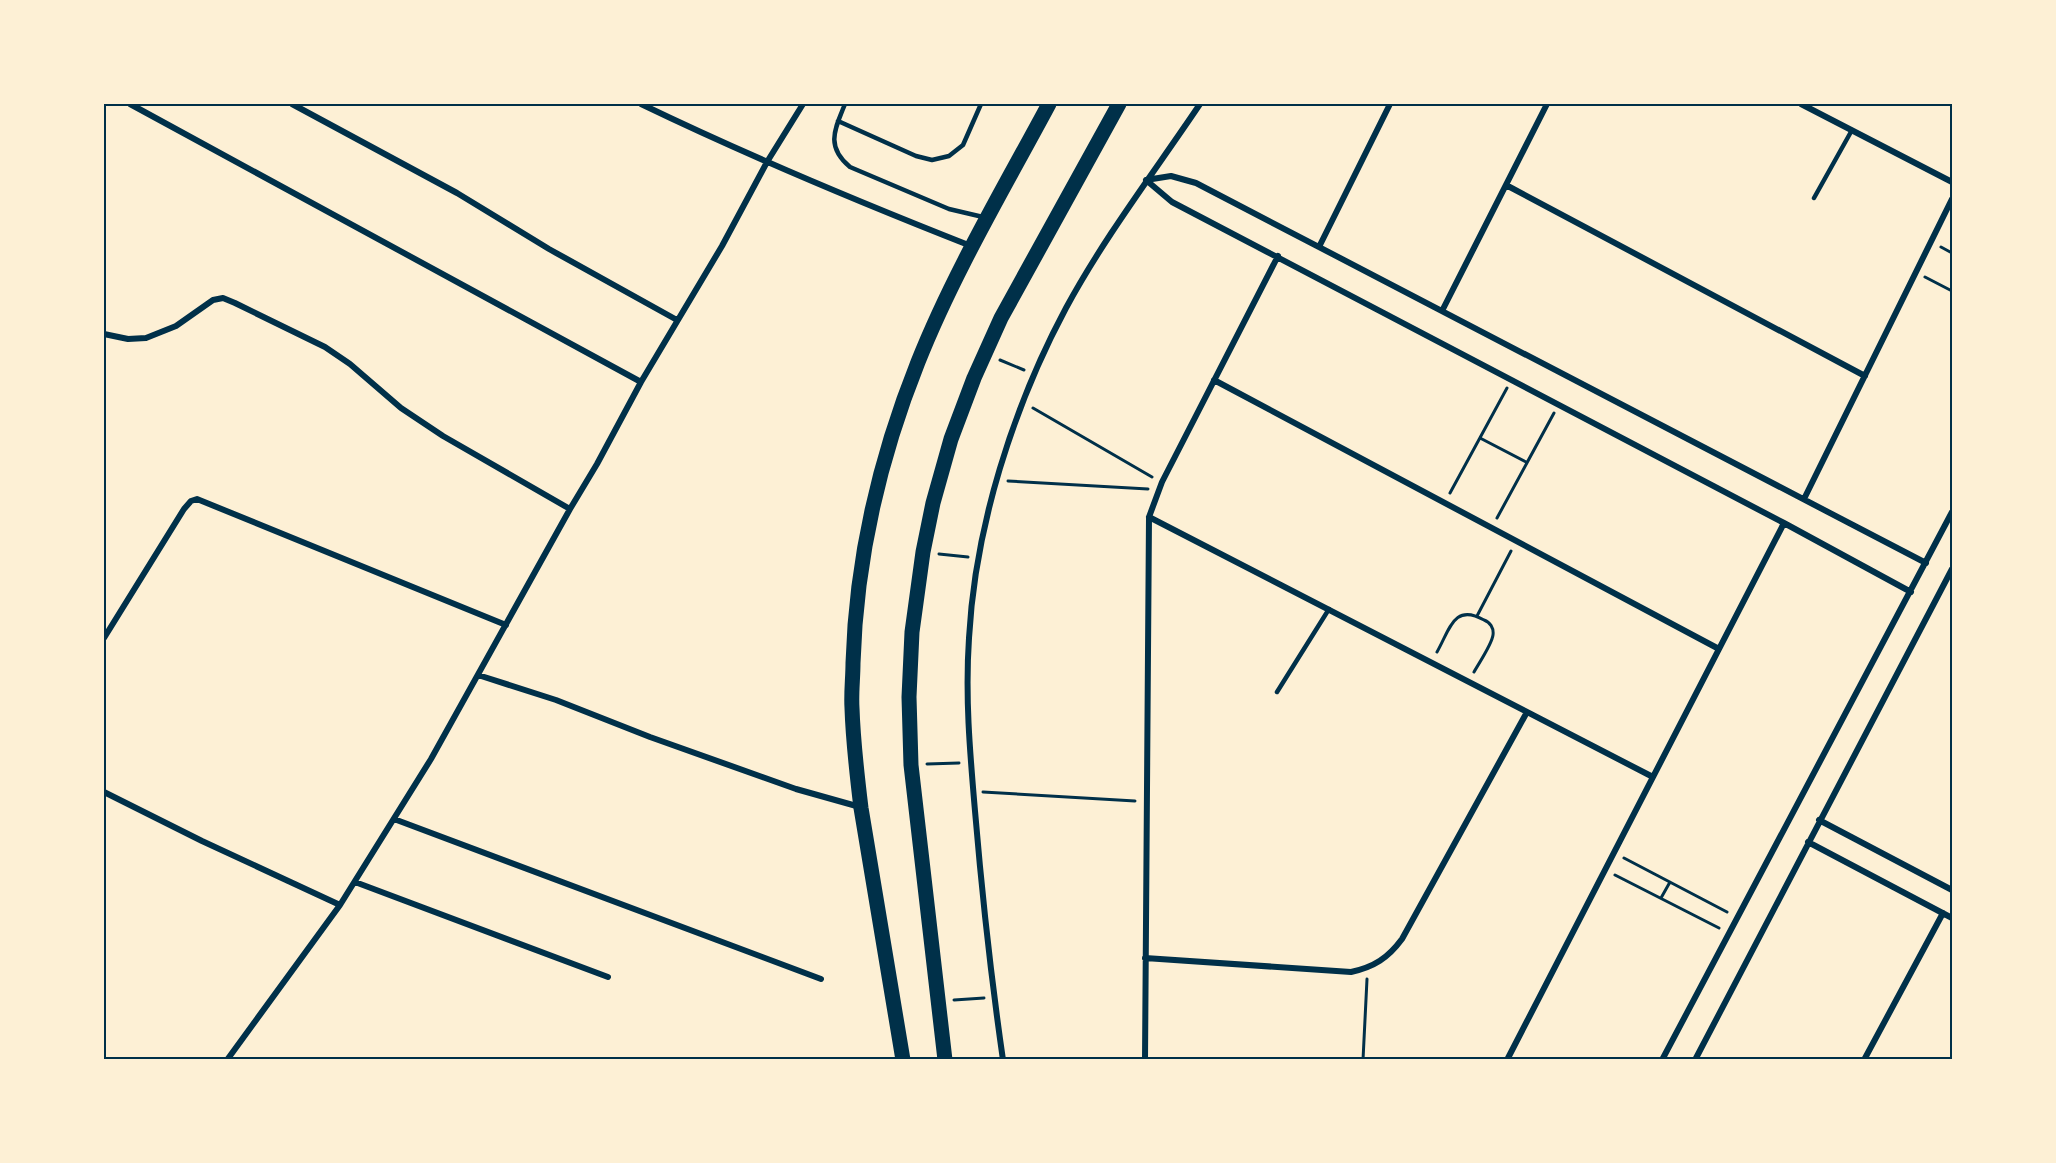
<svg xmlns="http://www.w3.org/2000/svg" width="2056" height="1163" font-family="'Space Grotesk',sans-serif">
  <rect width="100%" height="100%" fill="#fdf0d5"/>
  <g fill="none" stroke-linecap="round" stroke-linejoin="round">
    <path stroke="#003049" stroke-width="3" d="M1941,247L1952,253
      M1925,277L1952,291
      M1000,360L1024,370
      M1033,408L1152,477
      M1480,438L1526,462
      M1008,481L1148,489
      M1450,493L1507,388
      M1497,518L1554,413
      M939,554L968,557
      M1477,616L1511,551
      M1437,652C1450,629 1454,603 1484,620C1490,622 1494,628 1493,635C1492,644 1479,663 1474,672
      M927,764L959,763
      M983,792L1135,801
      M1624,858L1727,912
      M1615,875L1719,928
      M1661,898L1670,882
      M954,1000L984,998
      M1363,1060L1367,979"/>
    <path stroke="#003049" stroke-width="4.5" d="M845,104C835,129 825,146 850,167L949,209L983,217
      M838,121L916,156L932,160L949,156L963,145L981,104
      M1814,198L1852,130
      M1277,692L1329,609"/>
    <path stroke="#003049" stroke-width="6" d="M130,104L641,382
      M292,104L457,193L549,249L677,320
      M641,104C749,156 859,202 971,246
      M1801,104L1952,182
      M1506,185L1865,376
      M1319,247L1390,104
      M1442,311L1547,104
      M104,334L128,339L146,338L176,326L213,300L223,298L235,303L325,347L350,364L401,408L443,436L570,509
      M1214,380L1719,649
      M1804,499L1952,199
      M1149,517L1653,777
      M1911,592L1784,523L1172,202L1146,180L1171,176L1196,183L1926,563
      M104,638L184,509L191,501L197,499L506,625
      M478,675L556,700L650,737L796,789L860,807
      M104,792L202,841L340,905
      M394,819L821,979
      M1819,820L1952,890
      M1808,842L1952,918
      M355,882L608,977
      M1145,958L1351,972C1374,967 1388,958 1402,939L1527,712
      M227,1060L340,905L431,759L570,509L597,464L641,382L722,246L767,162L803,104
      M1003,1060C991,977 982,894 975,811C970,753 965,697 969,638C975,527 1013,407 1066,308C1105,236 1155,171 1200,104
      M1145,1060L1149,517L1162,482L1278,256
      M1507,1060L1784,523
      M1662,1060L1952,512
      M1695,1060L1952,569
      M1864,1060L1943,913"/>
    <path stroke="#003049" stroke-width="15" d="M903,1060L861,808C857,775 853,741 852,708C851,693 853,678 853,663C856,561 880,457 918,362C953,274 1004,188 1049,104
      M945,1060L911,765L909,697L912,632L923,552L933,503L951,439L974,378L1001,318L1119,104"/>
  </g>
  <rect width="2056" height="1163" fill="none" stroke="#fdf0d5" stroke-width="210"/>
  <rect x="105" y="105" width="1846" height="953" fill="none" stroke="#003049" stroke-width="2"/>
</svg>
